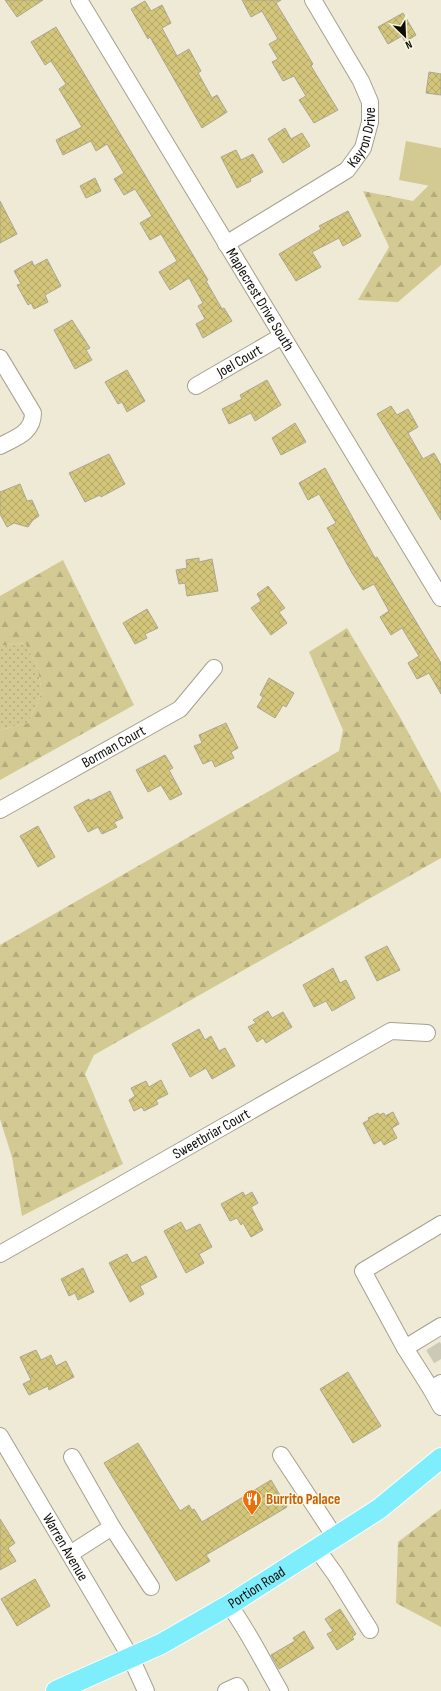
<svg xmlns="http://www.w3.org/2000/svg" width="441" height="1691" font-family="'Sofia Sans Condensed',sans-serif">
  <defs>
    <pattern id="grass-dots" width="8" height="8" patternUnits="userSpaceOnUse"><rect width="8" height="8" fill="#d3c993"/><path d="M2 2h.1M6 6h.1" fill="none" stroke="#b4ab7d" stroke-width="1.8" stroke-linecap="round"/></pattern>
    <pattern id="forest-firs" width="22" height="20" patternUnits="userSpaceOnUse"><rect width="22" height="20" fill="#d3c993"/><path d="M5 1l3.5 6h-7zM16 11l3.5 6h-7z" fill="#b4ab7d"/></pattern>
    <pattern id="building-cross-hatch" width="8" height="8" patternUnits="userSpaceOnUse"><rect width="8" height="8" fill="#d3c57a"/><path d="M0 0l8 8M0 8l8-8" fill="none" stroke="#b4a868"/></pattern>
  </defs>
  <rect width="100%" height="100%" fill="#eeead5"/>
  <path fill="url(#grass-dots)" d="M25,643L37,666L42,692L28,723L0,730V646Z"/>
  <path fill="url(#forest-firs)" d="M441,173V265L398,302L358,300L389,247L363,191L413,201Z
    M63,560L134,705L0,780V730L28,723L42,692L37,666L25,643L0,646V596Z
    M347,628L401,719L441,793V858L94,1055L85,1074L123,1164L22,1216L12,1157L0,1119V945L339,751L343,730L309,652Z
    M441,1509V1627L396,1603L398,1542Z"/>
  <path fill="#d3c993" d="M406,141L441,148V188L399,180Z"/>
  <path fill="url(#building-cross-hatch)" stroke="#aaa793" d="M5,0H43L17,17Z
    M242,0H281L276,3L313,64L311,66L338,110L314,123L299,100L306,96L294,76L283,81L272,62L278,59L269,44L278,39L262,11L251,17Z
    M145,1L151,11L162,5L171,23L162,28L177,56L189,49L201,71L198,73L212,98L217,95L227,112L202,128L150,37L148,39L131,9Z
    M403,13L416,35L405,42L402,36L388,44L378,27Z
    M56,27L208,280L206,281L222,309L224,308L232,321L203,338L196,324L205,319L198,306L203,303L189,278L170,290L159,272L177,261L161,234L150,240L140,223L152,216L135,189L124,195L114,179L124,173L107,144L96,151L91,141L63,155L56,140L82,127L59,89L66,84L51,61L45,65L31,42Z
    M429,72L441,74V95L426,93Z
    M285,128L291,139L302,133L310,146L283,163L268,139Z
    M236,150L241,160L253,154L263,172L250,179L251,181L237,188L221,157Z
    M95,178L101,191L86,198L80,186Z
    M0,201L17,234L0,243Z
    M348,211L361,236L343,246L339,238L312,252L321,267L296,281L279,254L321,229L319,226Z
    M47,259L61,286L45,295L48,302L34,309L31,303L28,305L17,285L21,284L14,271L32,261L34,266Z
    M72,320L90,348L86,350L92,360L75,369L54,330Z
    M127,370L145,401L127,412L122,402L118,404L105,382Z
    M267,380L281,405L255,421L251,413L229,424L222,409L242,399L240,395Z
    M391,406L397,415L408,409L418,427L408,433L423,459L434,453L441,465V520L377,414Z
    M295,423L306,442L281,455L272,438Z
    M109,454L125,484L101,497L100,495L85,502L69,473Z
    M325,468L375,558L377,557L441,663V694L429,673L417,679L408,663L419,656L402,628L391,635L380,617L389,611L374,584L363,590L352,573L327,528L336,523L319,494L308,500L299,483Z
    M20,484L27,501L32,500L39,516L33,520L28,527L14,523L7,527L0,514V492Z
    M199,558V562L212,559L218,591L187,596L185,583L179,584L176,570L187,568L186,560Z
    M268,586L285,608L279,612L287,623L271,635L251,608L261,601L257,594Z
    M147,609L158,628L145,634L147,638L135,644L123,623Z
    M269,678L294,693L286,707L283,705L275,718L257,707L263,697L260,695Z
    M226,723L238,748L231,752L234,758L215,767L212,760L203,764L194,746L202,743L199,735Z
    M165,755L173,768L169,770L182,794L170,800L161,785L148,792L136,770Z
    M110,791L123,818L114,822L117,827L102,834L98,827L88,832L74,807L89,799L90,801Z
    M38,826L55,857L38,867L20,836Z
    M387,946L400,970L377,981L365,957Z
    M333,968L340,983L346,980L355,998L332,1011L326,1001L314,1007L303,985Z
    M268,1011L272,1018L283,1012L292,1027L266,1043L263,1038L257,1042L248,1027L256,1023L253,1020Z
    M199,1029L205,1040L211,1036L219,1051L225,1048L235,1066L212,1079L206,1068L190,1077L172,1044Z
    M161,1080L168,1094L156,1100L158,1104L144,1111L142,1107L134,1111L129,1100L135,1096L131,1088L146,1081L149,1087Z
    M393,1112L399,1124L392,1128L397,1138L384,1145L381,1140L374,1144L363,1123L369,1120L368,1118L378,1113L379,1115L384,1113L385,1116Z
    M243,1192L245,1196L252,1192L258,1203L251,1207L263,1230L251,1237L243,1223L241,1225L237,1218L230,1221L221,1204Z
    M181,1222L186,1231L200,1224L212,1247L199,1254L204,1263L186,1273L164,1231Z
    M127,1254L132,1263L146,1256L157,1277L140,1286L144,1294L130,1302L109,1263Z
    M83,1268L94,1292L78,1300L75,1293L69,1296L61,1279Z
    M36,1350L41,1360L51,1355L56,1366L66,1361L74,1377L49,1390L48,1386L29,1395L23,1384L31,1380L20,1357Z
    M348,1372L381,1426L353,1443L320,1389Z
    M138,1443L180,1511L189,1505L192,1510L194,1509L202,1522L271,1480L287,1507L206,1555L210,1561L176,1581L104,1463Z
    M0,1519L15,1543L8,1548L16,1561L0,1570Z
    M35,1579L50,1606L17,1626L1,1599Z
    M340,1609L356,1634L352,1637L354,1639L337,1650L327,1634L333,1631L325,1619Z
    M304,1631L314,1648L279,1669L271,1655L295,1641L293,1638Z"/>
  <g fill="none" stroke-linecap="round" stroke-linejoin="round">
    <path stroke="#ccc9b6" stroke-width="16" stroke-dasharray="16 8" stroke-linecap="butt" d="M433,1346L441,1359"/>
    <defs>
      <g id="minor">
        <path id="s1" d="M79,0L441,598"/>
        <path id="s2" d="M226,244L347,170L363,148L370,122V102L361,81L313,0"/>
        <path d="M0,358L33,413C33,433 15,438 0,446"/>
        <path id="s3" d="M196,386L282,336"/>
        <path id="s4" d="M0,810L180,709L214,668"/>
        <path id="s5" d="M0,1254L391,1031L427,1033"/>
        <path d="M405,1348L363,1271L441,1224"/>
        <path d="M441,1383L431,1389L441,1407"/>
        <path d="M431,1389L405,1348L441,1326"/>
        <path id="s6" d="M0,1436L131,1658L146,1691"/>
        <path d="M281,1455L335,1537"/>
        <path d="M72,1457L112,1527"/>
        <path d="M317,1549L335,1574L370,1630"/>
        <path d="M70,1554L112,1527L151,1587"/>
        <path d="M229,1605C249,1632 263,1662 280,1691"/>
        <path d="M226,1691L237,1686L240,1691"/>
      </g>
      <g id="major">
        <path id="s7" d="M56,1691L161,1644L229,1605L379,1509L441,1458"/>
      </g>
    </defs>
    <use href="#minor" stroke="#a5a18d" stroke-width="18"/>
    <use href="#major" stroke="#fff" stroke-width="22"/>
    <use href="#minor" stroke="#fff" stroke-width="16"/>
    <use href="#major" stroke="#7feefc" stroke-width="20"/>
  </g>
  <defs>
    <symbol id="restaurant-pin" viewBox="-11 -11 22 30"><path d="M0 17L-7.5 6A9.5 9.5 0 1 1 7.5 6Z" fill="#e8710a" stroke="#fbf7e2"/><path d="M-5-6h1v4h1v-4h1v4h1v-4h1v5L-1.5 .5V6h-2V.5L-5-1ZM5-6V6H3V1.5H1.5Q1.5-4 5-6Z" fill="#fff"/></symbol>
  </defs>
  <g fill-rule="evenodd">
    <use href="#restaurant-pin" x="241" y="1488" width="22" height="30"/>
  </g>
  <g text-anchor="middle" stroke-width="3" stroke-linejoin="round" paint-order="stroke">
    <g font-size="15" fill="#0e0d06" stroke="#fbf7e2">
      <text dy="5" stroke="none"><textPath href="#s2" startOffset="179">Kayron Drive</textPath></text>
      <text dy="5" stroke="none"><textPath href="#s1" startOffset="350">Maplecrest Drive South</textPath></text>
      <text dy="5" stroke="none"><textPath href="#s3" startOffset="50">Joel Court</textPath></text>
      <text dy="5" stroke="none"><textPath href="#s4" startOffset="130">Borman Court</textPath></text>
      <text dy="5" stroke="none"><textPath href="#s5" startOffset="243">Sweetbriar Court</textPath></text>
      <text dy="5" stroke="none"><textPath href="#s6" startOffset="129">Warren Avenue</textPath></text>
      <text dy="5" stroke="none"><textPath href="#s7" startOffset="226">Portion Road</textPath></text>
    </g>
    <g font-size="15" font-weight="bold" fill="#c56008" stroke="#fbf7e2" text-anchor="start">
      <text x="266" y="1504">Burrito Palace</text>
    </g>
  </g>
  <g transform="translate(405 36) rotate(156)" stroke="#fbf7e2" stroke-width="3" paint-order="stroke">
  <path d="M0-3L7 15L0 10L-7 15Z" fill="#0e0d06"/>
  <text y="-6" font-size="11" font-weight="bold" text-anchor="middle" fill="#0e0d06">N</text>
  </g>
</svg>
